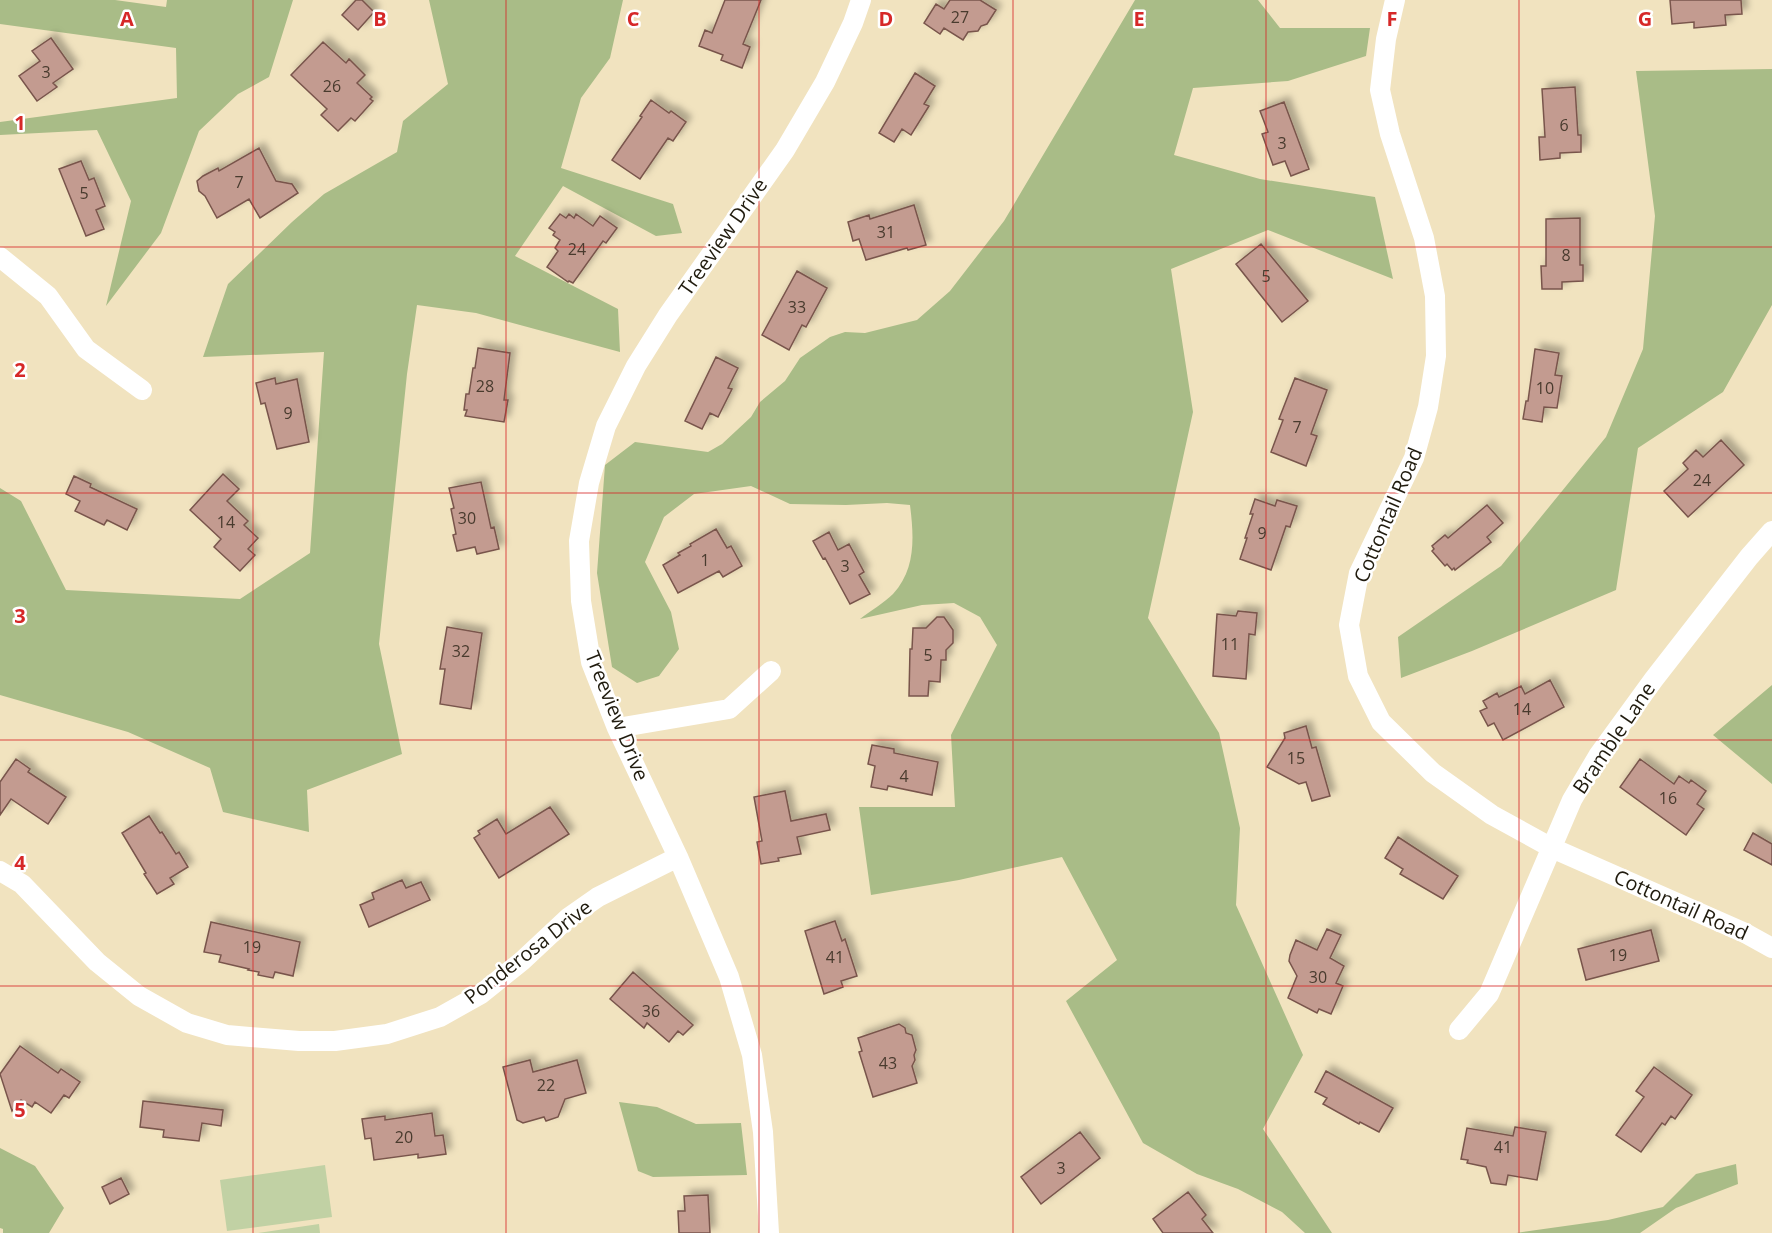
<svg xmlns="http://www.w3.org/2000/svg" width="1772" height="1233" font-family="'Open Sans',sans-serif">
  <defs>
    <filter id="shadow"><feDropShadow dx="5.5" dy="-5.5" stdDeviation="3" flood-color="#0004"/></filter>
  </defs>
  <rect width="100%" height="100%" fill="#f1e3bf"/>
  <path fill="#c1d1a4" d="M325,1165L332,1217L227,1231L220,1180Z
    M319,1224L320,1233H258Z"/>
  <path fill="#a9bc87" d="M0,0H115L166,7L167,0H293L269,77L238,94L199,131L161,233L106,306L131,201L97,130L0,135V122L177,98L176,48L0,24Z
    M429,0H623L610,58L581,98L561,168L673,204L682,233L656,236L563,186L515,256L618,309L620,352L476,313L417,305L407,374L379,644L402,754L307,790L309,832L223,812L210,768L128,732L0,695V488L21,501L66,590L240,599L310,553L324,352L203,357L228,284L292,222L324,194L397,152L403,121L448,84Z
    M1135,0H1258L1280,28H1370L1366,56L1288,81L1193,88L1174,155L1260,179L1375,197L1393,279L1268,230L1171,269L1193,412L1148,618L1219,733L1240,828L1236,905L1303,1055L1263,1129L1332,1233H1305L1282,1212L1238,1189L1197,1174L1143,1143L1066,1001L1117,960L1062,857L959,880L871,895L859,807H955L951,735L997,645L980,617L954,603L922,605L860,619C870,611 884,603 893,594C916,569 914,537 910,505L887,503L846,505L790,504L751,486L694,494L664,517L645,562L671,612L679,649L659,676L637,683L612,667L597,573L605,465L635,442L708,452L722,444L751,417L760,402L785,381L800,358L830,337L845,332L865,333L917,320L950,291L1004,221Z
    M1772,69V305L1723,392L1638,448L1616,590L1472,651L1401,678L1398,637L1501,566L1606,437L1643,349L1655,216L1636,71Z
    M1772,685V784L1713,735Z
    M619,1102L657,1107L696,1124L741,1123L747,1175L653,1177L638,1171Z
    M0,1148L35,1166L64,1208L49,1233H3V1229L0,1228Z
    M1736,1164L1738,1184L1676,1208L1640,1233H1516L1608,1220L1663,1207L1696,1174Z"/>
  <path fill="#c39b90" stroke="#79554c" stroke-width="1.5" filter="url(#shadow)" d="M356,0H362L374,12L358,30L342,15Z
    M725,0H761L743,44L750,47L742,68L721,60L723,55L699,46L705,30L712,33Z
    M950,0H980L996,10L987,24L981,26L978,31L968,32L963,40L944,28L940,34L924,23L936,4L944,9Z
    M1670,0H1741L1742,14L1725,15L1726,25L1694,28V22L1672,24Z
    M51,38L73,69L53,83L57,87L37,101L19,76L40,61L32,51Z
    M323,42L346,63L349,59L365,75L357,83L372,97L370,99L373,101L355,121L351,118L338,131L321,115L327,109L291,75Z
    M915,73L935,86L924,104L929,106L911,135L902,129L894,142L879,133Z
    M1575,87L1578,135H1581V152L1560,153V158L1540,160L1539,137H1545L1542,89Z
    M651,100L669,113L671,111L686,122L673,141L668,138L640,179L612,160L642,117L640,116Z
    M1284,102L1309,169L1291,176L1285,161L1273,165L1262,134L1268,132L1260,111Z
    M259,148L276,181L292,184L298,193L260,218L249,199L217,218L205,196L199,191L197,181L203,176L218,168L219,171Z
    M81,161L89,180L94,178L105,206L96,210L104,229L86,236L59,169Z
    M914,205L926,245L908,250L907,248L866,260L859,239L853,241L848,222L869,215L870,219Z
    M560,214L566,218L569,214L574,218L576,214L593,226L600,216L617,228L606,243L603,241L573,283L569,281L568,282L547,267L558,251L555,248L560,240L553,235L555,232L549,228Z
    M1580,218V265H1583V281L1562,282V289H1542L1541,266H1546V219Z
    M1261,244L1308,301L1282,322L1236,264Z
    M797,271L827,288L806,327L802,325L789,350L762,335Z
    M478,348L510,353L504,400H508L504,422L465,416L467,410H464L466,394H469L473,368H475Z
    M1535,349L1559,353L1555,375L1562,376L1557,408L1544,407L1542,422L1523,419L1526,401H1528Z
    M716,357L738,368L728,388L732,389L718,417L710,413L702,429L685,421Z
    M275,378L276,384L297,379L309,442L277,449L265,403L261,404L256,383Z
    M1295,378L1327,390L1311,434L1317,436L1306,466L1271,452L1283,420L1279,419Z
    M1721,440L1744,465L1688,517L1664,491L1688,469L1683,463L1696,450L1703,457Z
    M223,474L239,489L227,501L248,521L244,525L258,538L248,549L255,555L240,571L214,547L221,539L190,510Z
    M74,476L91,484L90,487L137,509L127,530L107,520L104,525L75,511L80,501L66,494Z
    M481,482L491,528L494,527L499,549L477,554L475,547L457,551L453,535L456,534L451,509L454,508L449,488Z
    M1255,499L1275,506L1277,500L1297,506L1290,527L1286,526L1271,570L1240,559L1247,538H1245L1253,514H1250Z
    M1487,505L1503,523L1487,537L1491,542L1455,570L1454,568L1452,570L1447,564L1445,566L1432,551L1434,549L1432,546L1445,535L1448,538Z
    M716,529L727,548L731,546L742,566L723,577L719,571L678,593L663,565L680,555L678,553L691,546L690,544Z
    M829,532L838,550L849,544L864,572L859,575L870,594L850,604L825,558L823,559L813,541Z
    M1238,611L1257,613L1255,635L1249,634L1246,679L1213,676L1217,614L1236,616Z
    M937,617H944L953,630V643L946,650V660H941L940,682L929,681L928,696H909L910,649H912L913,628H926Z
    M447,627L482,633L471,709L440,704L445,669H440Z
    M1550,680L1564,707L1503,740L1494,723L1488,726L1480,711L1487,708L1483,701L1497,693L1499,697L1521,686L1525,694Z
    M1306,726L1312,748L1316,747L1330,796L1312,801L1306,782L1299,784L1267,767L1285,738L1284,733Z
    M872,745L894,749V753L938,762L932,795L888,786L887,790L871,787L875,766L868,764Z
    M16,759L30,769L28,772L66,797L48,824L11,799L0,815V782Z
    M1640,759L1674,784L1679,776L1689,783L1691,780L1706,791L1697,804L1704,809L1686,835L1620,787Z
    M785,791L791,821L826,814L830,830L797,837L801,854L778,858L779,861L761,864L757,842L762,841L754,797Z
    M550,807L569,834L499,878L474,838L480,834L478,831L497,819L506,834Z
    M149,816L160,833L162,832L176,854L179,852L188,867L170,878L174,884L157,894L144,874L146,873L122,833Z
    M1753,833L1772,844V865L1744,850Z
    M1398,837L1458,876L1443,899L1400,874L1403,869L1385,858Z
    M402,880L406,888L421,882L430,900L369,927L360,905L374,899L372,893Z
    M835,921L842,941L845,939L857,976L841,981L843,987L824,994L805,931Z
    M211,922L300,942L293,976L275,972L273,978L258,975L259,972L248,970L249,969L219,962L221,955L204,952Z
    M1327,929L1341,935L1330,958L1344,966L1336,983L1343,986L1331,1014L1319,1009L1317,1013L1288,998L1297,976L1289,961L1290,955L1296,940L1317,950Z
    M1651,930L1659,961L1586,980L1578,949Z
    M633,972L693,1025L683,1035L678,1031L669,1042L647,1023L644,1028L610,999Z
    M899,1024L905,1028L906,1033L912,1035L916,1050L914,1055L915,1060L912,1066L917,1083L873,1097L859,1052L862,1051L858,1038Z
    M20,1046L58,1073L61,1069L80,1082L69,1098L64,1095L51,1113L35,1102L32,1107L21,1100L12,1111L0,1074Z
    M530,1060L533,1072L577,1060L586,1093L565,1099L558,1117L546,1121L544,1117L523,1123L517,1120L503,1067Z
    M1654,1067L1692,1095L1675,1119L1671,1116L1665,1125L1662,1123L1641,1152L1616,1135L1644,1097L1636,1091Z
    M1326,1071L1393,1108L1379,1132L1360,1122L1359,1124L1323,1104L1327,1098L1315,1092Z
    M143,1101L223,1110L221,1126L202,1123L199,1141L163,1137L164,1130L140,1127Z
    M432,1113L435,1136L443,1135L446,1154L418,1158V1154L374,1160L371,1138L365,1139L362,1119L385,1116V1120Z
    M1515,1127L1546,1132L1537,1180L1508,1175L1506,1185L1491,1183L1486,1167L1467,1163L1468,1160L1461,1159L1467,1128L1513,1136Z
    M1080,1132L1100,1158L1041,1204L1021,1177Z
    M121,1178L129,1194L110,1204L102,1187Z
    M1188,1192L1206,1215L1202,1219L1213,1233H1163L1153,1219Z
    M708,1195L710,1233H679L678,1211H685L684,1196Z"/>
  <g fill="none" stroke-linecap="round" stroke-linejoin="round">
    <path stroke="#fff" stroke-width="20" d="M1395,0L1386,39L1380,90L1390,134L1424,238L1435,296L1436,356L1428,407L1414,458L1359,573L1349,625L1358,676L1381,722L1433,773L1492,815L1552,848L1745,933L1772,948
      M0,257L48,296L86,349L142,390
      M617,728L729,709L771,671
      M0,871L22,884L97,962L139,996L187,1023L227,1035L299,1041H335L387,1034L440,1017L481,994L522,961L568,918L598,897L678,857
      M1459,1030L1489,994L1572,800L1598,756L1654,679L1749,557L1772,531
      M769,1233L763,1132L752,1055L729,977L678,857L617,728L591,662L581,601L579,541L589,483L606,426L636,366L668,315L785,150L825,82L853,23L861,0"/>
  </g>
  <path fill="none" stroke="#d62828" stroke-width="1.5" stroke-opacity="0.55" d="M253,0V1233M506,0V1233M759,0V1233M1013,0V1233M1266,0V1233M1519,0V1233M0,247H1772M0,493H1772M0,740H1772M0,986H1772"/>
  <g text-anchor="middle" stroke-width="5" stroke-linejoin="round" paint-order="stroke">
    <g font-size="16" fill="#493b2e">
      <text x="960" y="23">27</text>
      <text x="46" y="78">3</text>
      <text x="332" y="92">26</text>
      <text x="1564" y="131">6</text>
      <text x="1282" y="149">3</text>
      <text x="239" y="188">7</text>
      <text x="84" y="199">5</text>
      <text x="886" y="238">31</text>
      <text x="577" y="255">24</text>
      <text x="1566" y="261">8</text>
      <text x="1266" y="282">5</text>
      <text x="797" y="313">33</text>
      <text x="485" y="392">28</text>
      <text x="1545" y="394">10</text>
      <text x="288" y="419">9</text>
      <text x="1297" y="433">7</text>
      <text x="1702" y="486">24</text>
      <text x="467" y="524">30</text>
      <text x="226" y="528">14</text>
      <text x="1262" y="539">9</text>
      <text x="705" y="566">1</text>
      <text x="845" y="572">3</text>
      <text x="1230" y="650">11</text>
      <text x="461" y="657">32</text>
      <text x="928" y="661">5</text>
      <text x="1522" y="715">14</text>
      <text x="1296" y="764">15</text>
      <text x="904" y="782">4</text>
      <text x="1668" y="804">16</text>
      <text x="252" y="953">19</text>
      <text x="1618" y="961">19</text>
      <text x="835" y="963">41</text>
      <text x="1318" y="983">30</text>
      <text x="651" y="1017">36</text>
      <text x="888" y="1069">43</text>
      <text x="546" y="1091">22</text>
      <text x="404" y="1143">20</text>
      <text x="1503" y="1153">41</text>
      <text x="1061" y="1174">3</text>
    </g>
    <g font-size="20" fill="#201b0e" stroke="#fff">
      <text transform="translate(723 237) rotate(-55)" y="7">Treeview Drive</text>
      <text transform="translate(1388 515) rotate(-67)" y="7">Cottontail Road</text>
      <text transform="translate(617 716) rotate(68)" y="7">Treeview Drive</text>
      <text transform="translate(1614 738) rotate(-56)" y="7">Bramble Lane</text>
      <text transform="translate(1681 905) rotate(24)" y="7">Cottontail Road</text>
      <text transform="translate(528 952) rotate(-38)" y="7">Ponderosa Drive</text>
    </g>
  </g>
  <g font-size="20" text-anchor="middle" font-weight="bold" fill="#d62828" stroke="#fff" stroke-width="5" stroke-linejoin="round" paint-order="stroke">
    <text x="127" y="26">A</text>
    <text x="380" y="26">B</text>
    <text x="633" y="26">C</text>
    <text x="886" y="26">D</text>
    <text x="1139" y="26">E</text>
    <text x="1392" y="26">F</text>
    <text x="1645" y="26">G</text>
    <text x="20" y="130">1</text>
    <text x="20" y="377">2</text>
    <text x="20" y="623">3</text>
    <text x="20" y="870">4</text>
    <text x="20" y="1117">5</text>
  </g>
</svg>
